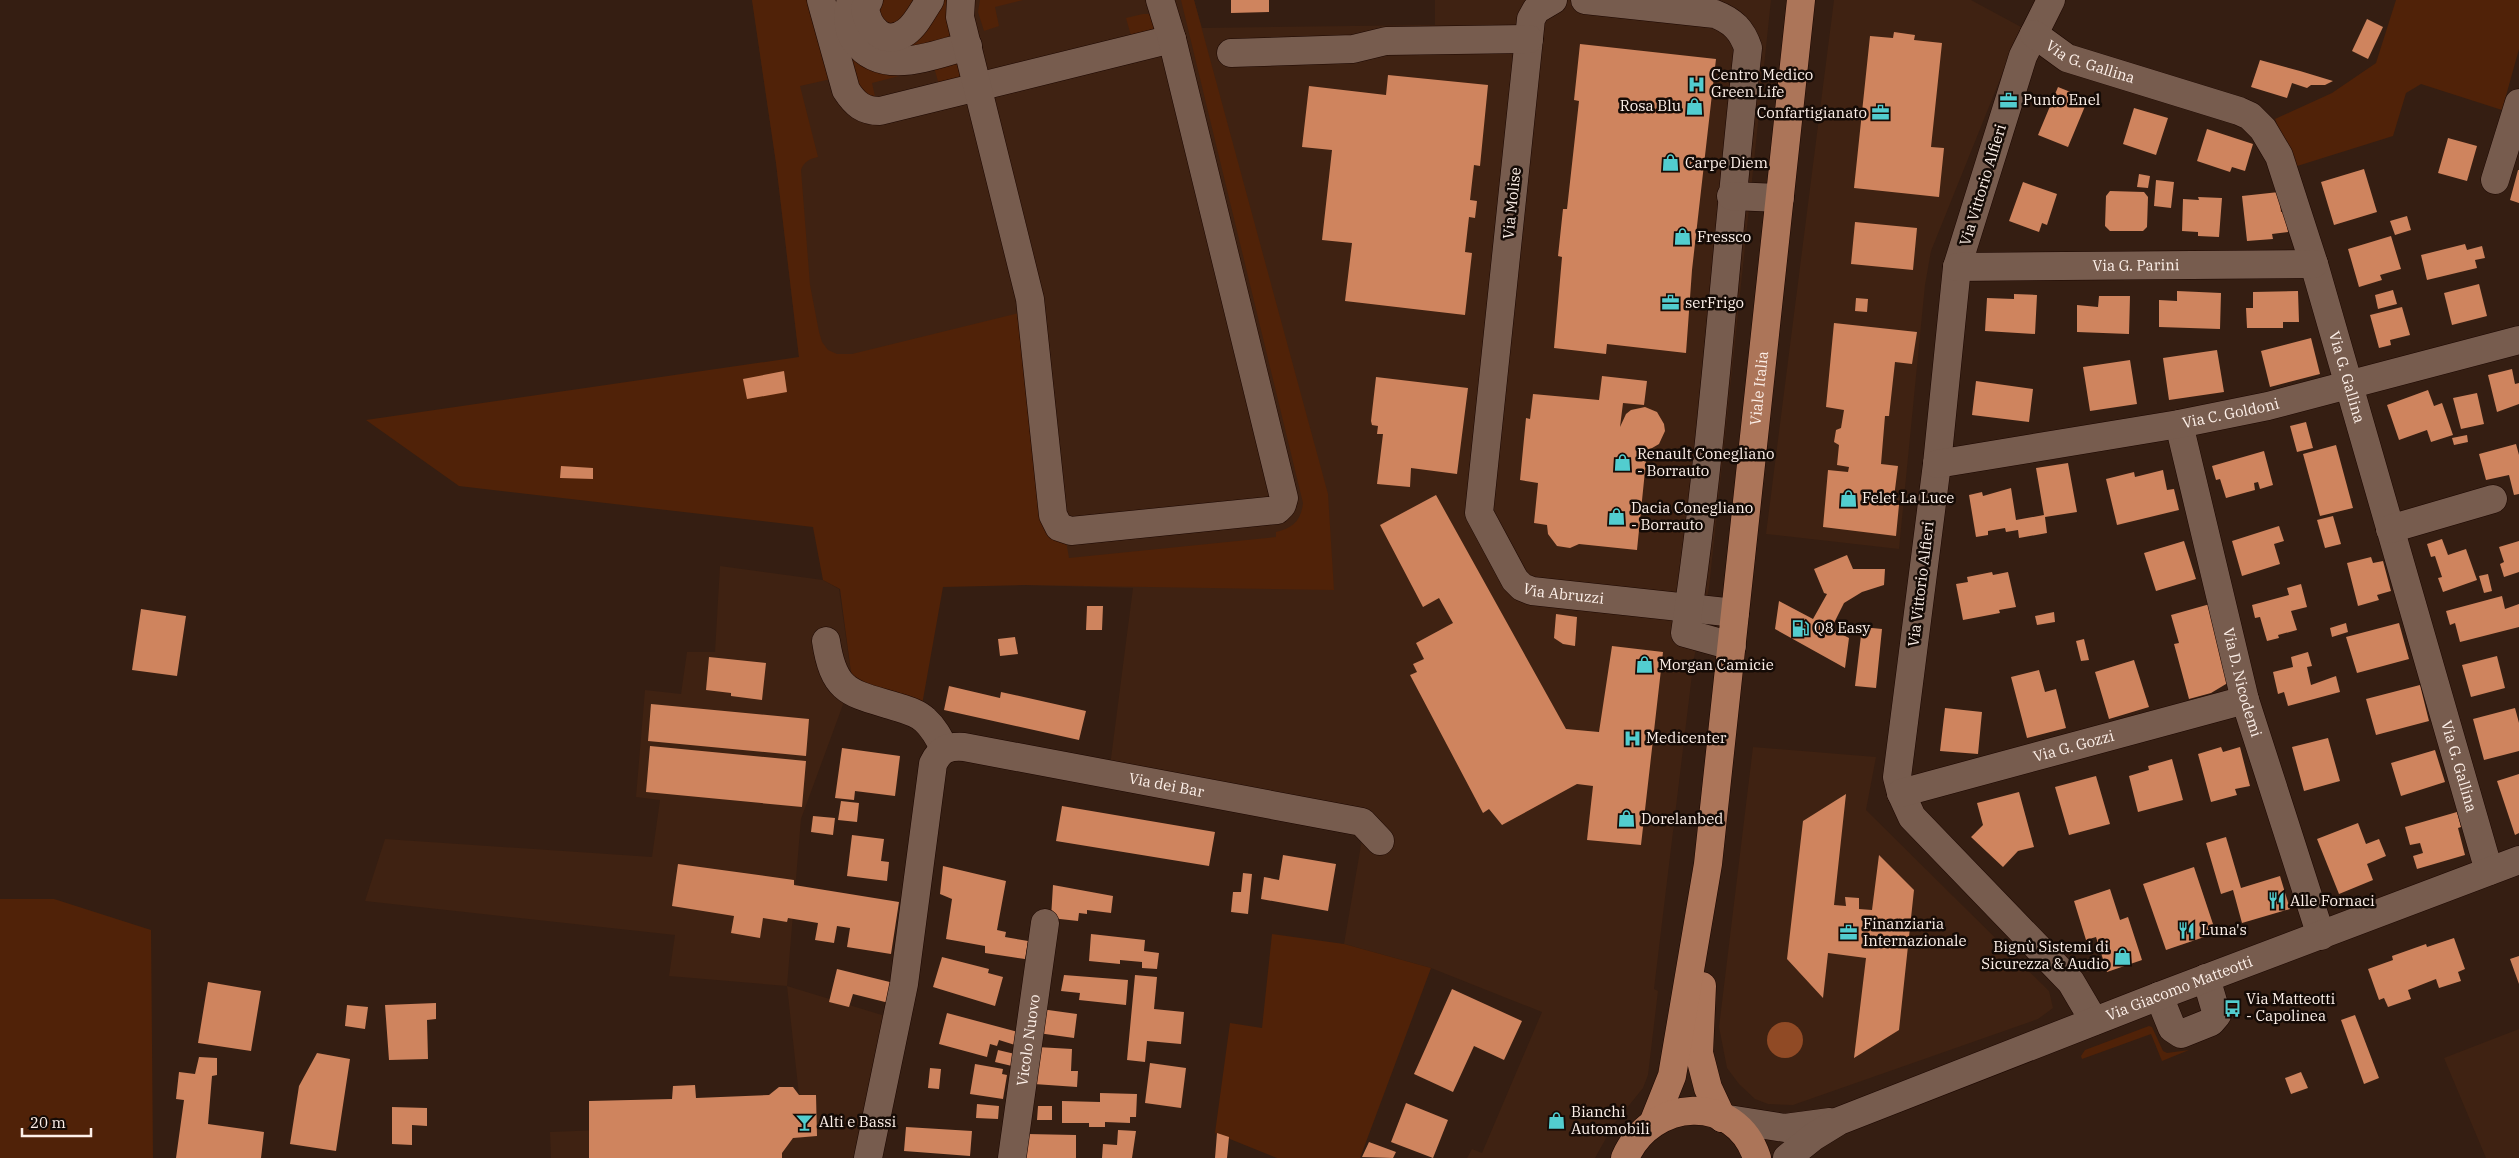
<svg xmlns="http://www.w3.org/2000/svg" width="2519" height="1158" font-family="'IBM Plex Serif',serif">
  <rect width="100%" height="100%" fill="#351e12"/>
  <path fill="#3f2212" d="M752,0H1194L1202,28L1435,25V0H1771L1709,588L1694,658L1654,989L1658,991L1648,1075L1643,1088L1614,1124L1595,1158H1467L1472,1149L1482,1153L1542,1012L1431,968L1344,944L1366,816L1110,766L1133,588L1024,585L799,358L776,163Z
    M1834,0H1971L2021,27L1931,251L1925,285L1899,549L1766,534Z
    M720,566L823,580L839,589L852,680L801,819L787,986L895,1019L861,1158H551L550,1132L799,1122V1095L787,986L669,976L675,935L365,901L385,839L652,857L660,800L636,797L645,690L681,694L687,652H715Z
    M1753,747L1876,757L1866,810L2049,991L2053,1008L2038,1019L1793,1105L1768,1104L1755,1099L1739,1084L1727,1068L1719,1027Z
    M2519,1029V1158H2486L2444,1058Z"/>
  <path fill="#502208" d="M752,0H809L831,79L800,86L818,157C810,159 804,161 801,170L810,285L819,332L822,342L828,350L837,354H852L1023,312L1043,526C1048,537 1054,541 1066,541L1069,558L1276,537V532C1293,528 1301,521 1303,503L1181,0H1194L1328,494L1334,590L1024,585L943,587L922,705L852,680L840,589L823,580L813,527L459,486L366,420L799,357L776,163Z
    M831,0H841L846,42L957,58L964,72L960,77L939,85L934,67L872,83L876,101L862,97Z
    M876,0H921L897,30L871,12Z
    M939,0H952L957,40L897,56L870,39Z
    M980,0H1023L995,7L999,26L984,31L978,12Z
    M2396,0H2519V49L2502,110L2421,84L2406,93L2393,136L2294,167L2275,119L2332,93L2376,63Z
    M1143,14H1149L1153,18L1154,28L1151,33L1132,39L1126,18Z
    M0,899H54L151,930L153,1158H0Z
    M1272,934L1344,944L1431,968L1360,1158H1277L1215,1133L1230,1023L1262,1028Z
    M2149,1026L2152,1027L2163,1051L2167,1053L2189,1050L2162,1061L2151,1034L2082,1059L2081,1056L2085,1050Z"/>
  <path fill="#904a25" d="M1767 1040a18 18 0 1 1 36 0a18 18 0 1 1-36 0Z"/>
  <path fill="#cf845e" d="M1231,0H1269V12L1231,13Z
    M2367,19L2383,27L2368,59L2352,51Z
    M1894,32L1915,35L1914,40L1942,43L1931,147L1944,148L1939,197L1854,188L1870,36L1893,38Z
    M1580,44L1716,59L1692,270L1686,353L1607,344L1606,354L1554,348L1562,257L1558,256L1563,209H1567L1579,101L1574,100Z
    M2260,60L2300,71L2333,81L2325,85H2311L2307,88L2292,83L2287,98L2251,87Z
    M1388,75L1488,85L1480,166L1474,165L1470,200L1477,201L1475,218L1469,217L1465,252L1472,253L1465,315L1345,301L1352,243L1322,240L1332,150L1302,147L1309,86L1386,95Z
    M2058,87L2088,99L2068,147L2038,135Z
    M2134,108L2168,118L2156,155L2123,144Z
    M2207,129L2253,144L2245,171L2232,167L2230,172L2197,161Z
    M2448,138L2477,146L2467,181L2438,173Z
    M2364,169L2377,212L2334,225L2321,182Z
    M2518,170H2519V203L2510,200Z
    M2139,174L2150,176L2148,188L2137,187Z
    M2156,180L2174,182L2171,208L2154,206Z
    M2023,182L2057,194L2047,225L2042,223L2039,232L2009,221Z
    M2110,191L2144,192L2148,197L2147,227L2143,231H2110L2105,226L2106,196Z
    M2279,192L2281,212L2286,211L2288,232L2272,234L2273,239L2247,241L2242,196Z
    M2198,197L2222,198L2219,237L2198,236V232L2182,231L2183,199L2199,200Z
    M2407,216L2411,230L2395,235L2390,221Z
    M1855,222L1917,228L1913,270L1851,264Z
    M2391,236L2401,269L2380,275L2382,280L2359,287L2348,249Z
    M2465,244L2467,250L2482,246L2485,258L2475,260L2477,268L2427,280L2421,255Z
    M2479,284L2487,316L2452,325L2444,293Z
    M2393,290L2397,304L2378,309L2375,295Z
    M2177,291L2221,293L2220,329L2159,327V300L2177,301Z
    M2298,291L2299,322H2283V328H2247L2246,308H2253V292Z
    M2014,294L2037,295L2035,334L1985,331L1987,298L2014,299Z
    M2099,296H2130L2129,334L2077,332V305L2098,307Z
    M1856,298L1868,299L1867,312L1855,311Z
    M2402,307L2410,335L2390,340L2391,345L2379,348L2370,315Z
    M1834,323L1917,332L1912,364L1895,362L1889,416H1885L1881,464L1898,466L1893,505H1899L1896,536L1823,527L1828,470L1848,472L1849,467L1837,465L1839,445L1834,442L1836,430L1841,428L1844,410L1826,407Z
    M2311,338L2320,374L2270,387L2261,351Z
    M2217,350L2224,392L2169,400L2163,358Z
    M2130,360L2137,404L2090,411L2083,367Z
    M2512,369L2515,384L2519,383V404L2497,412L2488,375Z
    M784,371L787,392L747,399L743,379Z
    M1602,376L1647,381L1644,405L1623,403L1620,427L1626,414L1631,410L1645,407L1657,412L1664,424L1665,431L1659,444L1647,451L1637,550L1579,544L1570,548L1557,546L1548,534L1547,525L1534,523L1538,483L1520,480L1526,418L1530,419L1533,394L1599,400Z
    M1376,377L1468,388L1457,474L1411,468L1410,487L1377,484L1383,434H1377L1378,426L1372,425L1371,421Z
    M1976,381L2033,389L2029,422L1972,415Z
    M2428,390L2434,406L2442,403L2453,435L2431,442L2427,430L2399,440L2387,405Z
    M2477,393L2484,424L2461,429L2453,398Z
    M2306,422L2313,448L2297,452L2290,426Z
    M2467,435L2468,442L2454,445L2452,438Z
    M2516,444L2519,455V494L2514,495L2509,475L2486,480L2479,454Z
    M2336,445L2353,508L2320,516L2303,454Z
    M2264,451L2273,485L2260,489L2258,482L2254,483L2255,490L2226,498L2220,479L2216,480L2212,466Z
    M2068,463L2077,512L2045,517L2047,533L2019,538L2018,530L2006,532L2005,528L1988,531V535L1976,537L1969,495L1982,492L1983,496L2011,488L2016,520L2044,515L2036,468Z
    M561,466L593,468V479L560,478Z
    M2163,470L2167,490L2174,489L2179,510L2117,525L2106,479L2134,472L2135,477Z
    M1436,495L1566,729L1599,732L1612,646L1663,652L1641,845L1587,840L1593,786L1577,784L1502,825L1489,809L1483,813L1410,675L1417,672L1413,664L1424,659L1416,643L1453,623L1439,598L1423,607L1380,525Z
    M2333,516L2341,544L2325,548L2317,520Z
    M2279,526L2284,541L2274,544L2280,564L2242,576L2232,541Z
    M2442,539L2448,555L2466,549L2477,580L2443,592L2438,578L2442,577L2435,556L2431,557L2427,544Z
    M2184,541L2196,579L2156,591L2144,553Z
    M2519,541V572L2504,577L2500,564L2504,562L2499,547Z
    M1847,555L1853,569H1885L1884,585L1862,592L1844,603L1831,629L1849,638L1845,668L1775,629L1779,601L1813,619L1827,594L1824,593L1814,569Z
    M2371,557L2373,563L2383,561L2391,591L2377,595L2379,600L2358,606L2347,563Z
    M1992,572L1993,575L2008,572L2016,607L1999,610L2000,613L1963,620L1956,584L1968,582L1967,577Z
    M2488,574L2492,591L2484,593L2479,576Z
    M2301,584L2307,607L2291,611L2297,630L2278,635L2279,638L2267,641L2260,617L2255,618L2252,605L2289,595L2287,588Z
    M2502,596L2505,609L2519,604V627L2460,642L2455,623L2450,625L2446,611Z
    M2210,604L2231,681L2211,693L2189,699L2174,644L2179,643L2171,615Z
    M1087,606H1103L1102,630H1086Z
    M141,609L186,616L177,676L132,670Z
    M2054,612L2055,622L2037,625L2035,616Z
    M1556,614L1577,617L1575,646L1563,644L1554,638Z
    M2346,623L2348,632L2332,637L2330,628Z
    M2399,623L2409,659L2357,673L2346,637Z
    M1862,627L1882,629L1876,688L1855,686Z
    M1015,637L1018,654L1000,656L998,639Z
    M2084,639L2089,660L2081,661L2076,641Z
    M2308,652L2312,666L2307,667L2311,685L2336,676L2340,692L2288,706L2284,692L2278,694L2273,672L2293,667L2291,657Z
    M2497,656L2505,688L2471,697L2462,665Z
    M709,657L766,663L762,700L731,696V693L706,690Z
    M2134,660L2149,707L2109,719L2095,672Z
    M2039,670L2045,692L2056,689L2066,728L2027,738L2011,677Z
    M2420,685L2429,721L2376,735L2366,699Z
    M949,686L1000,698L1001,692L1086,711L1079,740L944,710Z
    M651,704L809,719L806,756L648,741Z
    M1945,708L1982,712L1978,754L1940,751Z
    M2515,708L2519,723V751L2484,760L2473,719Z
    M2328,738L2340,781L2304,791L2292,747Z
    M650,746L806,761L802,807L646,792Z
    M2221,747L2223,752L2240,747L2250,786L2235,789L2237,795L2211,802L2198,754Z
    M842,748L900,756L895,796L855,791L854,800L835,798Z
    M2435,750L2445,782L2401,796L2391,763Z
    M2172,759L2183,800L2138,812L2129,776L2149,770L2148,766Z
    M2519,774V833L2515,835L2497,781Z
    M2096,776L2110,824L2069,835L2055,787Z
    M2019,792L2034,847L2018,851L2003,867L1971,837L1983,825L1977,803Z
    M1846,794L1834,905L1846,906L1845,897L1859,898V909L1872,910L1879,855L1914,890L1899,1030L1854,1058L1866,958L1828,953L1823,998L1787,959L1803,821Z
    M841,801L859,803L857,822L838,820Z
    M1062,806L1215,832L1209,866L1056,841Z
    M2457,812L2461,827L2458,828L2465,855L2417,869L2413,856L2423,853L2420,843L2410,845L2405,827Z
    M813,816L835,818L833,835L811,832Z
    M2358,823L2366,844L2379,839L2386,856L2367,864L2373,880L2339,894L2317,839Z
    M852,835L884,839L881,861L889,862L887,881L847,876Z
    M2226,837L2241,888L2280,876L2290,909L2242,923L2233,890L2221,894L2206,843Z
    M1283,855L1336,864L1328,911L1261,899L1264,877L1279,880Z
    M678,864L794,880V885L899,902L891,954L847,947L850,928L837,926L834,943L815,940L818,923L788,918L787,922L763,918L760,938L731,933L734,916L672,906Z
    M943,866L1006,881L997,930L1006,932L1005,937L1028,941L1025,959L985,953V946L946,939L952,899L940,894Z
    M2194,867L2216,933L2166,950L2143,884Z
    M1243,873L1252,874L1248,914L1231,912L1233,892H1241Z
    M1053,885L1113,896L1111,913L1087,910V914L1079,913L1078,921L1051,918Z
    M2110,889L2120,920L2128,917L2142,960L2107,972L2096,937L2086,940L2074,901Z
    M1091,934L1145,940L1144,951L1159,953L1157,969L1142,968V962L1120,960V964L1089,961Z
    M2454,938L2465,969L2458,972L2461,981L2439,988L2436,979L2408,990L2411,999L2388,1007L2384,998L2379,1000L2368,969L2393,960L2392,956L2426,944L2427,947Z
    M2519,956V984L2510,959Z
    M942,957L989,969L988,973L1003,977L995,1006L933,987Z
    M837,969L902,985L897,1005L853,994L849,1007L829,1002Z
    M1064,975L1128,980L1126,1005L1079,1000L1080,993L1061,991Z
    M1135,975L1157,977L1154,1009L1184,1012L1181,1044L1147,1041L1145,1062L1127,1060Z
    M208,982L261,991L251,1051L198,1043Z
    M1452,989L1522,1021L1504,1060L1474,1046L1453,1092L1414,1074Z
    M436,1003V1019L427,1020L428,1059L389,1060L385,1005Z
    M347,1005L368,1007L365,1029L345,1026Z
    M1041,1009L1077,1014L1074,1038L1038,1033Z
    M947,1013L1018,1032L1015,1045L999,1040L997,1046L990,1044L987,1057L939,1044Z
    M2355,1015L2379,1078L2364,1084L2341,1020Z
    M1037,1047L1072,1049L1071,1071H1078L1077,1087L1034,1084Z
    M998,1050L1015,1054L1012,1066L995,1062Z
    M317,1053L350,1059L336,1151L290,1144L299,1086Z
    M199,1057L217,1058V1075L212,1076L208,1124L264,1132L261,1158H176L184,1100L176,1099L179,1072L195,1074Z
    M1150,1063L1186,1068L1181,1108L1145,1103Z
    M975,1064L1003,1069L1002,1074L1007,1075L1003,1099L970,1094Z
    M930,1068L941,1069L939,1089L928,1088Z
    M2301,1072L2308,1088L2291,1094L2285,1078Z
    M695,1085L696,1098L769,1095L779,1087H793L799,1095H816L817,1136L793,1138L782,1153V1158H589V1101L672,1099L673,1086Z
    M1100,1093L1137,1094L1136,1117H1130V1123L1105,1122V1127H1089V1123H1062V1101L1100,1102Z
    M1406,1103L1448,1120L1433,1158L1391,1142Z
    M977,1104L999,1106L998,1119L976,1118Z
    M1038,1106H1052V1120H1037Z
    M392,1107L427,1108V1126L412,1125V1145L392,1144Z
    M906,1127L972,1131L970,1156L904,1151Z
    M1118,1130L1136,1131L1132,1158H1102L1103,1144L1117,1145Z
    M1217,1133L1229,1137L1227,1158H1215Z
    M1027,1134L1076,1135V1158H1026Z
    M1369,1142L1396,1152L1393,1158L1362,1157Z"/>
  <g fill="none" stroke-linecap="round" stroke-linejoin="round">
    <defs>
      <g id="minor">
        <path d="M821,0L846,90C855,104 863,111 880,111L1172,39"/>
        <path d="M851,0C847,13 847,30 855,41C883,78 931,55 968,46"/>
        <path d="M869,0L865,8C868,29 885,47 906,32C916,25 923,10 930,0"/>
        <path d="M961,0L960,17L1030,299L1053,515L1059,527L1071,531L1277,510L1282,505L1284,498L1172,39L1160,0"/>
        <path id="s1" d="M1553,0L1536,10L1531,19L1479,513L1515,580L1522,587L1532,591L1735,613"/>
        <path d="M1585,0L1715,14C1733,21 1742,30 1748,48C1726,243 1714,439 1685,633L1732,646"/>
        <path d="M2051,0L2023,56L1957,267L1937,464L1897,777L1901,793L1912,817L2071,982L2094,1021"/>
        <path id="s2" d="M2034,34L2067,58L2239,111L2250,116L2263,129L2279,156L2314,264L2489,871"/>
        <path d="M1231,53L1353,49L1386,41L1529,39"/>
        <path d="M2495,180L2519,103"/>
        <path d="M1731,196L1780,198"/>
        <path id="s3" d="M1957,267L2314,264"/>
        <path id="s4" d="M2179,424L2245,700L2321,936"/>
        <path id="s5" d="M1937,464L2179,424L2268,406L2519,340"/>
        <path d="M2390,529L2493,499"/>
        <path d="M826,641C834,694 851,693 897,707C907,710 918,713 925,720C934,728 939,738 944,748"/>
        <path id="s6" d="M1901,793L2245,700"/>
        <path d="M2159,996L2172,1028L2181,1034L2211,1022L2217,1015L2206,978"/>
        <path d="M1722,1118L1785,1128L1830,1122"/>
        <path id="s7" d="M868,1158L904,984L933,764C940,749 948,746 964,747L1362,822L1380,841"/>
        <path id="s8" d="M1012,1158L1045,923"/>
        <path id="s9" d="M1787,1158L1813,1137L1839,1121L2159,996L2519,860"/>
      </g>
      <g id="major">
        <path d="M1702,986L1699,1053L1708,1088L1722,1118"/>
        <path id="s10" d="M1654,1121L1672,1076L1708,864L1801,0"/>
        <path d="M1625,1158C1651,1098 1736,1092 1757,1158"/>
      </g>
    </defs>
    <use href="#minor" stroke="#1c0701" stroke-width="29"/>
    <use href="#major" stroke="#1c0701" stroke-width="29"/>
    <use href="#minor" stroke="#775c4e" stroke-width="28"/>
    <use href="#major" stroke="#ac7559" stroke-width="28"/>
  </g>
  <defs>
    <symbol id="hospital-bare" viewBox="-9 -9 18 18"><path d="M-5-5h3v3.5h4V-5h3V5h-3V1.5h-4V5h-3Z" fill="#52cdcf" stroke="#150b06" stroke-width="2.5" paint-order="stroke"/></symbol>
    <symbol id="office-bare" viewBox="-9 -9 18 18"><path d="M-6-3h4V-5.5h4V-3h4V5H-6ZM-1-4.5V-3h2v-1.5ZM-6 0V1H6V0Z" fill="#52cdcf" stroke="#150b06" stroke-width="2.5" paint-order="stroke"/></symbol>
    <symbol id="shop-bare" viewBox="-9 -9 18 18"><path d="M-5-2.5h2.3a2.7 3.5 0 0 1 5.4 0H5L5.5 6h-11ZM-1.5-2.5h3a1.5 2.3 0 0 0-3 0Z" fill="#52cdcf" stroke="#150b06" stroke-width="2.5" paint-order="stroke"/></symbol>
    <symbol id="fuel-bare" viewBox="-9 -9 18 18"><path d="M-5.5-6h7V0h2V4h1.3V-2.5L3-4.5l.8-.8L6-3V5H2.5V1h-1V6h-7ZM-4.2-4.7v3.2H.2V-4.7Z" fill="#52cdcf" stroke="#150b06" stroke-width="2.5" paint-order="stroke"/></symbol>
    <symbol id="restaurant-bare" viewBox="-9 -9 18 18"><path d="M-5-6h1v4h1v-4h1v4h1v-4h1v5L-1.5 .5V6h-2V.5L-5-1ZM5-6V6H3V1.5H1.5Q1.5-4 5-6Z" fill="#52cdcf" stroke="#150b06" stroke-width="2.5" paint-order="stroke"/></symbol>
    <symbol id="bus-bare" viewBox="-9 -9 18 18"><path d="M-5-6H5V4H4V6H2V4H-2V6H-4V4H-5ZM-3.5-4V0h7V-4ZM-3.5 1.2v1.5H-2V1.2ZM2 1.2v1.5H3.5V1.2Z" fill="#52cdcf" stroke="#150b06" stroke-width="2.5" paint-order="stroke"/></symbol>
    <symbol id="bar-bare" viewBox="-9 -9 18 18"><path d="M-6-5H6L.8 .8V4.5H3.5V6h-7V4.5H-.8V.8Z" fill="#52cdcf" stroke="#150b06" stroke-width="2.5" paint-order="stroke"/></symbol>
  </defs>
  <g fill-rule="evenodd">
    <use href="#hospital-bare" x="1684" y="72" width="25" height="25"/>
    <use href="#office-bare" x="1996" y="88" width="25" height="25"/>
    <use href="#shop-bare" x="1682" y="94" width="25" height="25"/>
    <use href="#office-bare" x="1868" y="100" width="25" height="25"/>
    <use href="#shop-bare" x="1658" y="150" width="25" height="25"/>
    <use href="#shop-bare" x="1670" y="224" width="25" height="25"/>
    <use href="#office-bare" x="1658" y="290" width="25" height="25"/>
    <use href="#shop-bare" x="1610" y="450" width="25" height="25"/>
    <use href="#shop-bare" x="1836" y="486" width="25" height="25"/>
    <use href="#shop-bare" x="1604" y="504" width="25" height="25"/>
    <use href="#fuel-bare" x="1788" y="616" width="25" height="25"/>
    <use href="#shop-bare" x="1632" y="652" width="25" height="25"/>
    <use href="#hospital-bare" x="1620" y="726" width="25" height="25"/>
    <use href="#shop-bare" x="1614" y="806" width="25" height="25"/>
    <use href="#restaurant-bare" x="2264" y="888" width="25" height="25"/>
    <use href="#restaurant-bare" x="2174" y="918" width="25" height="25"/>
    <use href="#office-bare" x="1836" y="920" width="25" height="25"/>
    <use href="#shop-bare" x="2110" y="944" width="25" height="25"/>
    <use href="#bus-bare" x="2220" y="996" width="25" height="25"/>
    <use href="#shop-bare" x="1544" y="1108" width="25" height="25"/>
    <use href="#bar-bare" x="792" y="1110" width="25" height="25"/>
  </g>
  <g text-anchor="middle" stroke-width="5" stroke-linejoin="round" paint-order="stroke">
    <g font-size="15" fill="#fdf0e9" stroke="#150b06">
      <text dy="5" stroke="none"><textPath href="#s2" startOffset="64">Via G. Gallina</textPath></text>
      <text transform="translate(1983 185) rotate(-73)" y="5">Via Vittorio Alfieri</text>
      <text transform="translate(1512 203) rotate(-84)" y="5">Via Molise</text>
      <text dy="5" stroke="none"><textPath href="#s3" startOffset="179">Via G. Parini</textPath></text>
      <text dy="5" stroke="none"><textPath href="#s2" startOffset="514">Via G. Gallina</textPath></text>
      <text dy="5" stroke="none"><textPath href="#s10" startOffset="742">Viale Italia</textPath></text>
      <text dy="5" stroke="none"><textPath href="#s5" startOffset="298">Via C. Goldoni</textPath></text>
      <text transform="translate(1921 584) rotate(-83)" y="5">Via Vittorio Alfieri</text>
      <text dy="5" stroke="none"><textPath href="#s1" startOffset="655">Via Abruzzi</textPath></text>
      <text dy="5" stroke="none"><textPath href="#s4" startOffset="266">Via D. Nicodemi</textPath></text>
      <text dy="5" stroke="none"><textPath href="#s6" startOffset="179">Via G. Gozzi</textPath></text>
      <text dy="5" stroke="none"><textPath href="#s2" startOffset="919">Via G. Gallina</textPath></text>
      <text dy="5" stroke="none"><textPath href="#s7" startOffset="644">Via dei Bar</textPath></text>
      <text dy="5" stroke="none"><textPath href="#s9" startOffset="429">Via Giacomo Matteotti</textPath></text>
      <text dy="5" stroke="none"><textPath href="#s8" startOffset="119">Vicolo Nuovo</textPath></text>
    </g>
    <g font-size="15" fill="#fdf0e9" stroke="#150b06" text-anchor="start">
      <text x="1711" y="80">Centro Medico<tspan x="1711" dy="17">Green Life</tspan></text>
      <text x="2023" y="105">Punto Enel</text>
      <text x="1681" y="111" text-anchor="end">Rosa Blu</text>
      <text x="1867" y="118" text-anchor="end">Confartigianato</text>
      <text x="1685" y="168">Carpe Diem</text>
      <text x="1697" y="242">Fressco</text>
      <text x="1685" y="308">serFrigo</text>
      <text x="1637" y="459">Renault Conegliano<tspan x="1637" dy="17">- Borrauto</tspan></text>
      <text x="1862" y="503">Felet La Luce</text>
      <text x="1631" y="513">Dacia Conegliano<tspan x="1631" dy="17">- Borrauto</tspan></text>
      <text x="1814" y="633">Q8 Easy</text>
      <text x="1659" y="670">Morgan Camicie</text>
      <text x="1646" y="743">Medicenter</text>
      <text x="1641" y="824">Dorelanbed</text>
      <text x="2290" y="906">Alle Fornaci</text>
      <text x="1863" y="929">Finanziaria<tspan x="1863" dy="17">Internazionale</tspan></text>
      <text x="2201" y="935">Luna's</text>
      <text x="2109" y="952" text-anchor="end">Bignù Sistemi di<tspan x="2109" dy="17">Sicurezza &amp; Audio</tspan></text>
      <text x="2246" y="1004">Via Matteotti<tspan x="2246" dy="17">- Capolinea</tspan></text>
      <text x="1571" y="1117">Bianchi<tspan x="1571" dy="17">Automobili</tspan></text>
      <text x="819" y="1127">Alti e Bassi</text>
    </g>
  </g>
  <path d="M22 1128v8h69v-8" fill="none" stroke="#fdf0e9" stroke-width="2.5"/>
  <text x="30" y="1128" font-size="15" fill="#fdf0e9" stroke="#150b06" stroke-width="4" paint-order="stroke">20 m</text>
</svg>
